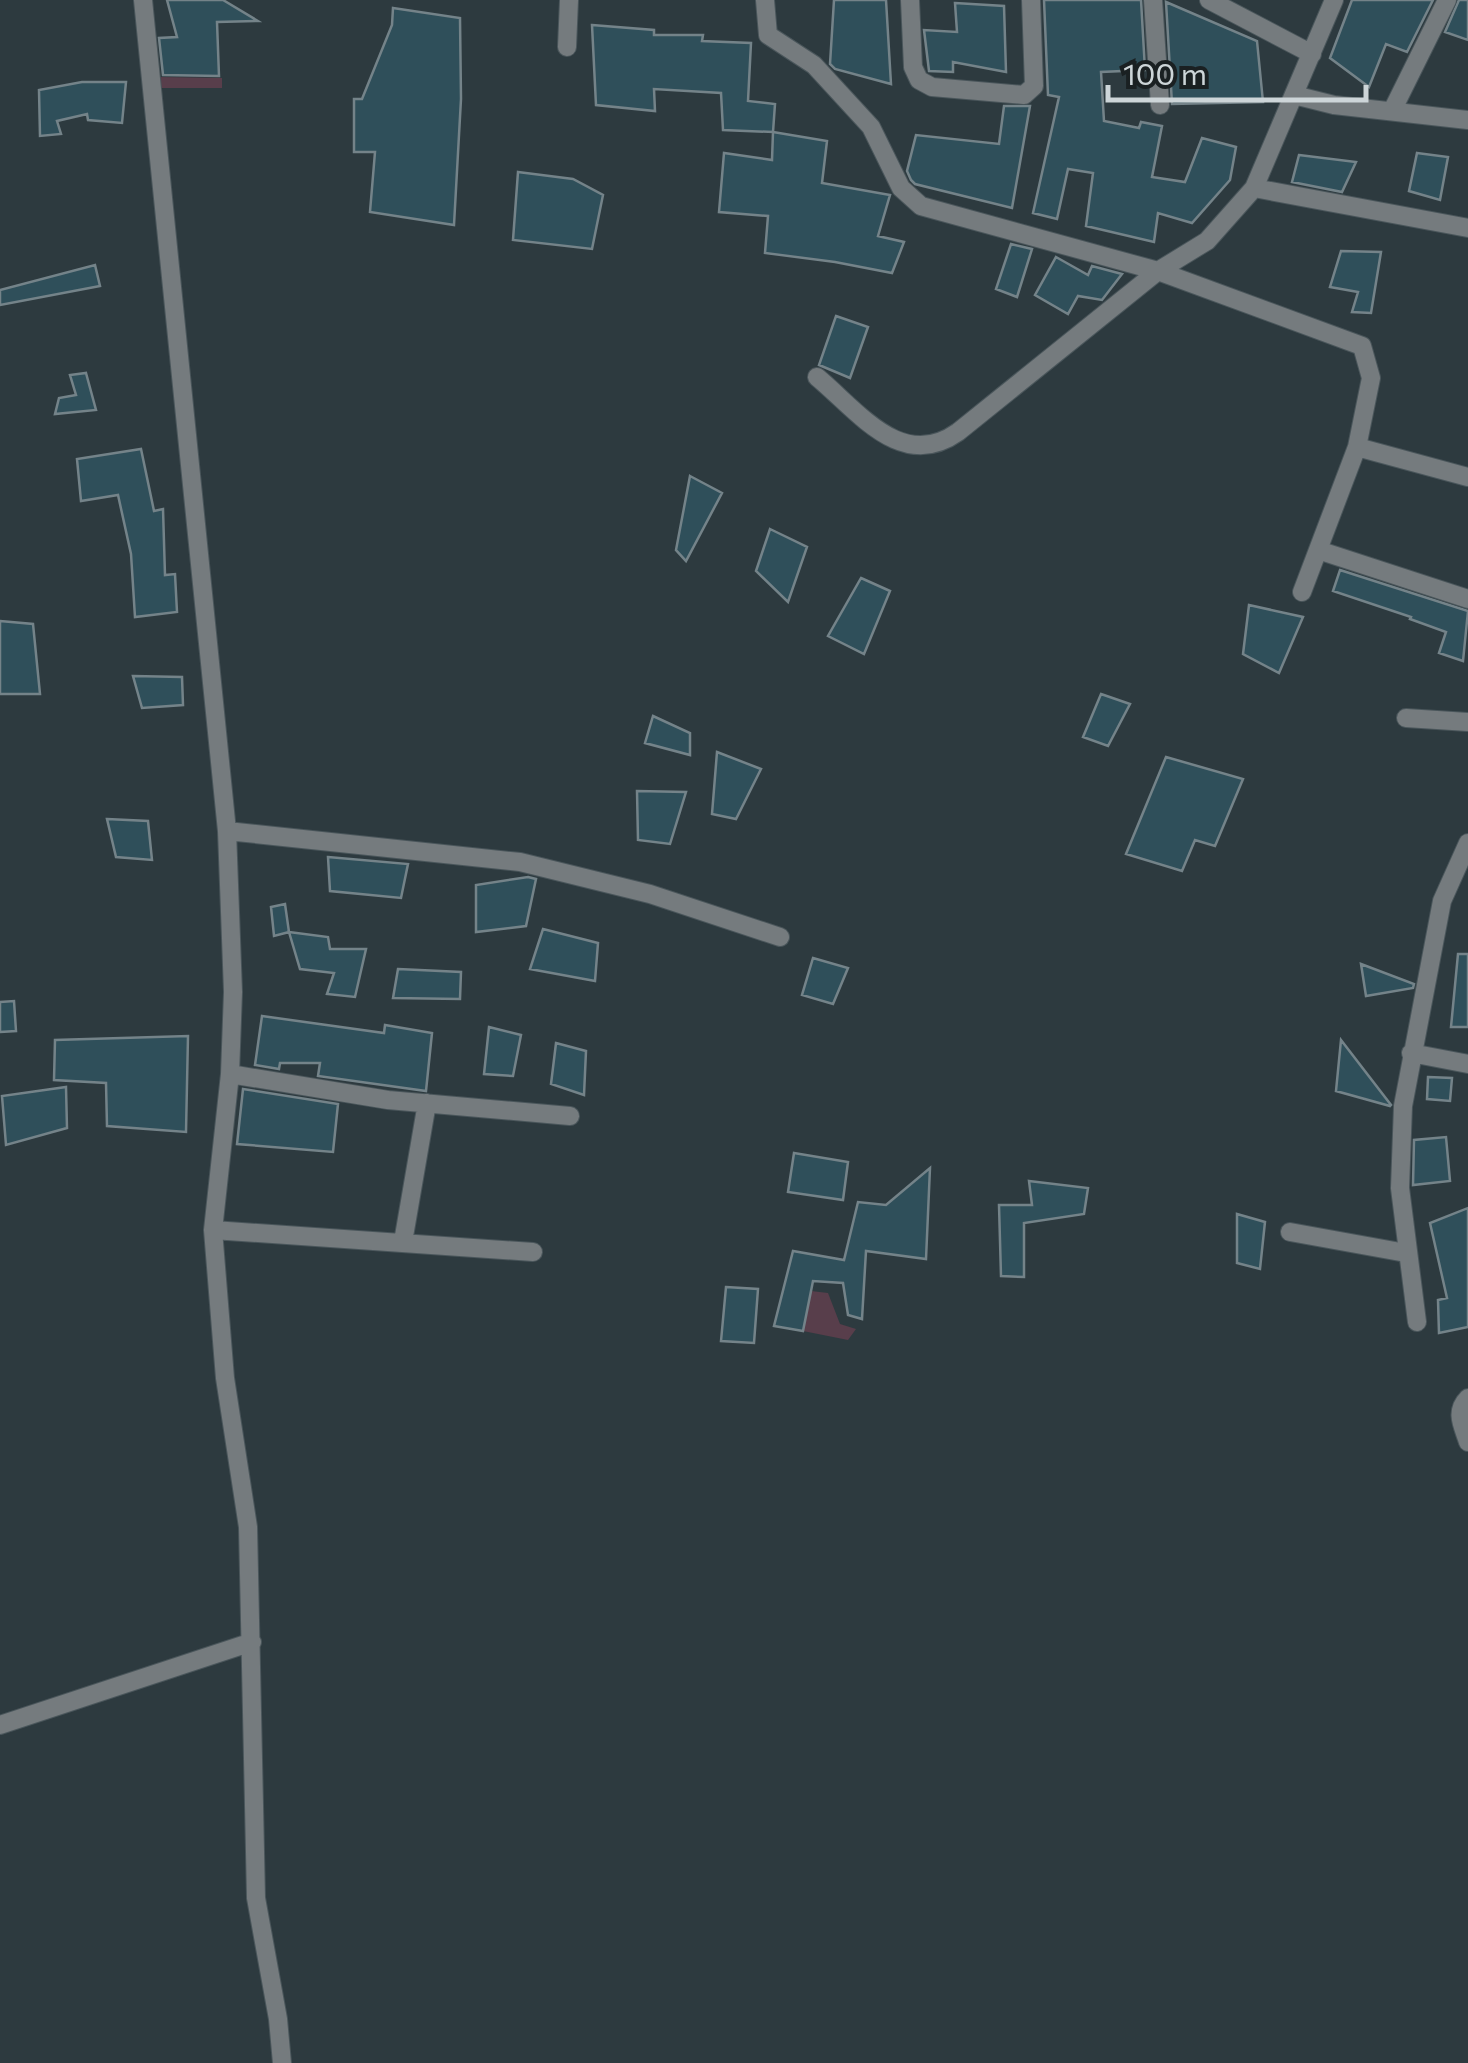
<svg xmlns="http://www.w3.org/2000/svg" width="1468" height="2063" font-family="Commissioner,sans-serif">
  <rect width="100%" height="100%" fill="#2d3a3f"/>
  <path fill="#583e4b" d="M158,77L222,78V88H158Z
    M811,1291L828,1293L840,1324L856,1329L848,1340L803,1331Z"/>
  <path fill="#2f4f5a" stroke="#748389" stroke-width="2.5" d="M167,0H223L258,21L217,22L219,76L163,75L159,38L177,37Z
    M834,0H886L891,84L835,69L830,64Z
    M1044,0H1141L1145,70L1101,72L1104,121L1139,128L1141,122L1162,126L1152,177L1185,182L1202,138L1236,147L1230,180L1192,223L1158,213L1154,242L1086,226L1093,173L1068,169L1057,219L1033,213L1059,97L1048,95Z
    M1352,0H1433L1407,52L1386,44L1369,87L1330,58Z
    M1459,0H1468V40L1445,32Z
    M1166,2L1257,41L1263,102L1172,104Z
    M955,3L1004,6L1006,72L953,62V72L929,71L924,30L957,32Z
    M393,8L460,18L461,99L454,225L370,212L375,152H354V99H362L392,25Z
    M592,25L654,30V35H703L702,41L751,43L748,101L775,104L773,132L723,130L721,93L654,89L655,111L596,105Z
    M82,82H126L122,123L88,120L87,114L57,121L61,134L40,136L39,90Z
    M1004,106H1030L1012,208L915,184L911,180L907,171L916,135L999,144Z
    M773,132L827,141L822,183L890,195L878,236L904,242L892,273L835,262L765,253L768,216L719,212L724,153L772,160Z
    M1417,153L1448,157L1440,200L1409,191Z
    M1299,155L1356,162L1342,192L1292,182Z
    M518,172L573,179L603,195L592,249L513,240Z
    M1011,244L1032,249L1017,297L996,289Z
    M1341,251L1381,252L1371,313L1352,312L1358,292L1330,287Z
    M1056,257L1088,275L1092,266L1122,274L1102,300L1078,296L1068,314L1035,295Z
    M95,265L100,286L0,305V290Z
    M836,316L868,327L850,378L819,365Z
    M86,373L96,410L55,414L59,398L76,395L70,375Z
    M141,449L154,511L163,509L165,575L175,574L177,612L135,617L131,554L118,495L81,501L77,459Z
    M690,476L722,493L686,561L676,550Z
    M770,529L807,547L788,602L756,571Z
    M1340,570L1468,611L1463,661L1439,653L1446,632L1410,619L1411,617L1333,591Z
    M861,578L890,591L864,654L828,636Z
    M1249,605L1303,617L1279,673L1243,654Z
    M0,621L33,624L40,694H0Z
    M133,676L182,677L183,705L142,708Z
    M1101,694L1130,704L1108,746L1083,737Z
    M653,716L690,733V755L645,743Z
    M717,752L761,769L736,819L712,814Z
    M1166,757L1243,779L1215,846L1195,840L1182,871L1126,854Z
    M637,791L686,792L670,844L638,840Z
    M107,819L148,821L152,860L116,857Z
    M328,857L408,864L401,898L330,891Z
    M528,877L536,879L526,926L476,932V885Z
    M285,904L289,932L274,936L271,907Z
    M543,929L598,943L595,981L530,969Z
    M289,932L328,937L330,949H366L355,997L327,994L334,973L300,969Z
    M1458,954H1468V1027H1451Z
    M813,958L848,968L833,1004L802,995Z
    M1361,964L1414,984L1413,988L1366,996Z
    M398,969L461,972L460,999L393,998Z
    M14,1001L16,1031L0,1032V1002Z
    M262,1016L384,1033L385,1025L432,1033L426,1091L318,1076L320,1063H280L279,1069L255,1065Z
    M489,1027L521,1035L513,1076L484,1074Z
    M188,1036L186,1132L107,1126L106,1083L54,1080L55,1040Z
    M1341,1040L1391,1105L1390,1106L1336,1091Z
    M556,1043L586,1051L584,1095L551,1084Z
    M1428,1077L1452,1078L1450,1101L1427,1099Z
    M66,1087L67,1128L6,1145L2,1096Z
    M243,1089L338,1104L333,1152L237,1144Z
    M1446,1137L1450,1181L1413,1185L1414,1140Z
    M794,1153L848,1162L843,1200L788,1192Z
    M930,1168L926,1259L866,1251L862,1319L848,1315L843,1283L813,1281L803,1331L774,1326L793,1251L844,1260L858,1202L886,1205Z
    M1029,1181L1088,1188L1084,1214L1024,1223V1277L1001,1276L999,1205H1032Z
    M1468,1208V1327L1439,1333L1438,1300L1447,1298L1430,1223Z
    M1237,1214L1265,1222L1260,1269L1237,1263Z
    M726,1287L758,1289L754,1343L721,1341Z"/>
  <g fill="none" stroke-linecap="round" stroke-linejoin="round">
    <defs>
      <path id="street" d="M143,0L227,831L233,992L230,1074L213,1230L225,1378L248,1527L256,1898L278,2019L282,2063
        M765,0L768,35L814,65L871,127L901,188L921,206L1158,271L1362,346L1371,378L1357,447L1302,592
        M910,0L913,67L919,80L932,87L1024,95L1034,86L1031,0
        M1153,0L1160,105
        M1209,0L1312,54
        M567,47L569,0
        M1294,95L1334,105L1468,120
        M1393,109L1447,0
        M1254,188L1468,228
        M817,377C859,412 902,472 958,432L1158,271L1207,241L1254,188L1334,0
        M1357,447L1468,477
        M1318,550L1468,599
        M1406,718L1468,722
        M227,831L520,862L650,894L780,937
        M1411,1053L1468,1064
        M230,1074L388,1100L570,1116
        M213,1230L533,1252
        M1290,1232L1406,1253
        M403,1242L427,1103
        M1417,1322L1400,1188L1403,1106L1442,901L1468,843
        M1468,1398C1454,1412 1463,1426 1468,1442
        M0,1725L252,1642"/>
    </defs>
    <use href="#street" stroke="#4a565b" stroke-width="20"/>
    <use href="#street" stroke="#757b7e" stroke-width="18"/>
  </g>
  <path d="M1108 85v15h258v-15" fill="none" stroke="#cdd5d8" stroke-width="5"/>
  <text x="1123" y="85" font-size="30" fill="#cdd5d8" stroke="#1a2022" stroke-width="8" paint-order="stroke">100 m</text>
</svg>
